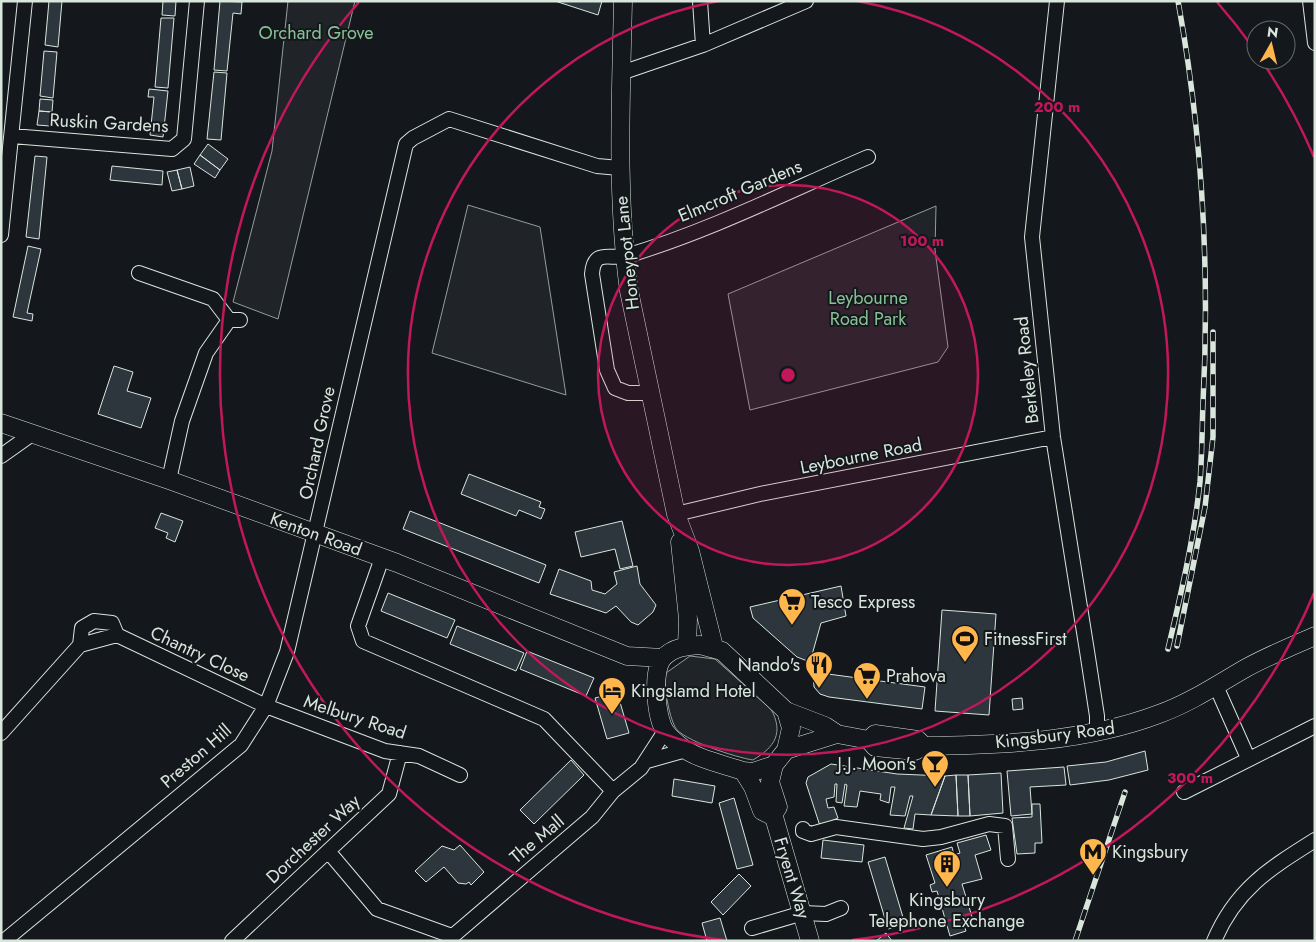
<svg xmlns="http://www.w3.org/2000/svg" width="1316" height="942" font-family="Jost,sans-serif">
  <rect width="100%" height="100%" fill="#14181c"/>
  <path fill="#202428" stroke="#939e99" d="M288,1H355L278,319L233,302L272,151Z
    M468,205L540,227L566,395L432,353Z
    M936,206L935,250L948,347L938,362L750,410L728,294Z
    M690,656L715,659L771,709C784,733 775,747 753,760C738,758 681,740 675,727C669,716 663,684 666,673Z"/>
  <path fill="#2c363c" stroke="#d8e6dc" d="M49,1H62L58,47L45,45Z
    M163,1H176L175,16L162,15Z
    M220,1L242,2L241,14L233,13L227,71L214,70Z
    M555,1H602L598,15Z
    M161,18H174L168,88L155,87Z
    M44,51L57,52L53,98L40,96Z
    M214,72L227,73L221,140L207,139Z
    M149,89L168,91L163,137L150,135L154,97H148Z
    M40,99L53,100L52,112L39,111Z
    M39,111L52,112L50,126L37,125Z
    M208,144L228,159L220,170L200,155Z
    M200,155L220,170L215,178L194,164Z
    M35,156L47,157L39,239L26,237Z
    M112,166L163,171L162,185L110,180Z
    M190,167L194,186L182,189L177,170Z
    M177,170L182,189L172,191L167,172Z
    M28,246L41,249L27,313L33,314L32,321L13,317Z
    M114,366L133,372L127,391L151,398L141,428L98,414Z
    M469,474L541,502L539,507L545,509L541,519L519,510L516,516L461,494Z
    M410,511L546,565L539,583L403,529Z
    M161,513L183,521L175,542L166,538L168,533L155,528Z
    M622,521L633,566L620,569L615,549L581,557L575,532Z
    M637,566L640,584L656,605L653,612L638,625L631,622L616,606L606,613L550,594L559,569L591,581L592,590L605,594L617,584L614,572Z
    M841,586L846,616L821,623L810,662L797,657L753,618L750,607Z
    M388,593L455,620L447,638L381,611Z
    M942,610L996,614L989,715L935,711Z
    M457,626L524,653L516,671L450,644Z
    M527,651L594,678L586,696L520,669Z
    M813,672L925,687L922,709L829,697L820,694L814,687Z
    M617,692L629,733L607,739L595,698Z
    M1022,698L1023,709L1013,710L1012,699Z
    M1145,751L1148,770L1109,780L1070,785L1067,766L1106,762Z
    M571,760L584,775L534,824L520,810Z
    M831,764L897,774L945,776L931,815L915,814L913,829L904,828L913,796H910L905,816L890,815L895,787H891L889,803L880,800L881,794L860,791L857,807L844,806L847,785L845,784L842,803L836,802L837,784H835L834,797L826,799L828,808L834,807L838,818L820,826L806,783L808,777Z
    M1064,767L1066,785L1030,787L1032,814L1011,816L1007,771Z
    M1001,773L1003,813L970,816L968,775Z
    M956,775H968L970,816H958Z
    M956,775L958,816L931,815L945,776Z
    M674,779L715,786L712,803L672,796Z
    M734,798L753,865L737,869L719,803Z
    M1032,804H1040L1042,843H1035V853L1017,854L1012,818L1032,817Z
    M986,835L991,850L975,855L982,879L962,884L973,920L963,923L966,931L950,936L937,891L932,892L930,885L935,883L926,855L952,847L954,855L960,853L957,843Z
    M823,840L864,845L862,862L821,858Z
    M460,845L484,872L471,885L469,882L466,884L458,883L444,867L426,882L415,871L442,846L454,850Z
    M885,857L905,924L888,929L868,862Z
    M739,874L751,886L723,915L711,902Z
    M720,918L727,941H707L702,923Z
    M886,933L892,941H876Z"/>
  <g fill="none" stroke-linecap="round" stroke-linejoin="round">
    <defs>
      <path id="minor" d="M700,1L703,45
        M1057,1L1032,237L1053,437L1087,651L1097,716V733
        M1310,1L1315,43
        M621,73L703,45L806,1
        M12,136L172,149L184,139L197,1
        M1,235L25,1
        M139,273L213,299L229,320
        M651,393H628L615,388L607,370L592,274C594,248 610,260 626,256C710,231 789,191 868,157
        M1,456L32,434
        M169,480L182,421L206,353L229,320H240
        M676,514L760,494L1053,437
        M382,558L358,626L363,641L544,719L613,791
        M80,645L82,628L94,621L112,623L117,635
        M1216,686L1248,758
        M1,733L80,645L117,635L266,706L385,751L419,756L460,775
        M647,761L686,750
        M1184,792L1315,726
        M803,829V831L811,834L836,827L923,839L941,837L989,824L1005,826L1008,859
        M328,851L377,909L452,936
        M752,928L803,913L826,914L841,908
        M4,941L241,745L266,706L287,652L406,144L413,138L449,119L597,166L620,168
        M232,941L389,794L400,753
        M447,941L592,817L613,791L641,768L665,731
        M1214,941C1236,889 1269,869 1315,840"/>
      <path id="major" d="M623,1C621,98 616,195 629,291L676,514L690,551L714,647
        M1,423L169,480L397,563L627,656L663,658
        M680,542L688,619L687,646
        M700,645L722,651L786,711L791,728L786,750L774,765L753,772L743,771C723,764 695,759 679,745C674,741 668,736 665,731C656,717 651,669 664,657C674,647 687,646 700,645Z
        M786,711L825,726L837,734L869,740L875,747L915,751L924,746C1003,745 1085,742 1159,714C1190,703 1218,684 1246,668C1268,656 1292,646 1315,636
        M869,740L875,734L918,740L924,746
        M786,750L837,734
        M743,771L753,787L762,811L774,817L810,941
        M773,815L778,807L770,782L774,765"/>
    </defs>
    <use href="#minor" stroke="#d8e6dc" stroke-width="16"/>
    <use href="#major" stroke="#d8e6dc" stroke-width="19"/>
    <use href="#minor" stroke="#14181c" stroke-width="14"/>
    <use href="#major" stroke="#14181c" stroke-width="18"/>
    <defs>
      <path id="rail" d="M1177,646L1205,507L1213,437V332
        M1168,649C1181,594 1194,538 1200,482C1202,456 1202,429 1203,403C1210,269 1202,133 1178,1
        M1075,941L1125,792"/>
    </defs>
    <use href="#rail" stroke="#d8e6dc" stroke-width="5.5"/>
    <use href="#rail" stroke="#14181c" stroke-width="4" stroke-dasharray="11" stroke-linecap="butt"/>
  </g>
  <circle cx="788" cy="375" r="190" fill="#c2185b" fill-opacity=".12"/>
  <g fill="none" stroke="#c2185b" stroke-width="2.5">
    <circle cx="788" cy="375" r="190"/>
    <path d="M857 1A380 380 0 1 1 719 1"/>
    <path d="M1314 593A569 569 0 0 1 852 940M724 940A569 569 0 0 1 359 2M1217 2A569 569 0 0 1 1254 49M1262 61A569 569 0 0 1 1314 157"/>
  </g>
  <defs>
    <symbol id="supermarket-pin" viewBox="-11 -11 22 30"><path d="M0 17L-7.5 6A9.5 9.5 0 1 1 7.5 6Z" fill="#ffb74d" stroke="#14181c"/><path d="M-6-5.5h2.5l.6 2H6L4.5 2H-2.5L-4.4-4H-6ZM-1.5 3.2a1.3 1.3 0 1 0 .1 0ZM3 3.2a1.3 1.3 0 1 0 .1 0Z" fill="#111"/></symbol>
    <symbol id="stadium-pin" viewBox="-11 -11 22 30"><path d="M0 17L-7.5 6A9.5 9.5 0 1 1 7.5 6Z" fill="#ffb74d" stroke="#14181c"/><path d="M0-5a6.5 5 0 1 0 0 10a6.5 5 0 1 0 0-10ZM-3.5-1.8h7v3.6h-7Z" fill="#111"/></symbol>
    <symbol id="restaurant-pin" viewBox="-11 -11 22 30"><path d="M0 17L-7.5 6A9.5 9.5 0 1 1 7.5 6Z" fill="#ffb74d" stroke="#14181c"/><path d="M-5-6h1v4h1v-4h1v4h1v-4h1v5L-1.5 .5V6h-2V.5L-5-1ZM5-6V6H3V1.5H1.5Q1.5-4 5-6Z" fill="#111"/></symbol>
    <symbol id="hotel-pin" viewBox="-11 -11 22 30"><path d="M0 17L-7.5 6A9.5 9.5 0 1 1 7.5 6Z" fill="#ffb74d" stroke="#14181c"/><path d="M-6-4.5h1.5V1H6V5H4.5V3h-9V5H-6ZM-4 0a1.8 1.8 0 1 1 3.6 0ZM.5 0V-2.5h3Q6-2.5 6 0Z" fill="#111"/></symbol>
    <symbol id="bar-pin" viewBox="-11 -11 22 30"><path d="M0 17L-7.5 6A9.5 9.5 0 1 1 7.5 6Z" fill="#ffb74d" stroke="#14181c"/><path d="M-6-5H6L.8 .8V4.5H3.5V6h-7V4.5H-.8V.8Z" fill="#111"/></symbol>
    <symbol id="metro-pin" viewBox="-11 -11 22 30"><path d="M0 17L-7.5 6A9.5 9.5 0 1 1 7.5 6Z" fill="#ffb74d" stroke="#14181c"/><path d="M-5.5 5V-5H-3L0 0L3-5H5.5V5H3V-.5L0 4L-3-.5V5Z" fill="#111"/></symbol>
    <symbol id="building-pin" viewBox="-11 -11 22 30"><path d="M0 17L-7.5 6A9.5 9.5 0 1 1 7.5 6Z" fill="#ffb74d" stroke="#14181c"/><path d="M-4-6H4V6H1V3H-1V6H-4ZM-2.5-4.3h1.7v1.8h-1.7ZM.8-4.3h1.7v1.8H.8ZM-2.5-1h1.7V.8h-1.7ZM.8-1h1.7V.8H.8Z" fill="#111"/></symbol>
  </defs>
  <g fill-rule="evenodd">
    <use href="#supermarket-pin" x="776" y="586" width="32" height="43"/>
    <use href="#stadium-pin" x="949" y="623" width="32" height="43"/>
    <use href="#restaurant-pin" x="803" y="649" width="32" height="43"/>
    <use href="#supermarket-pin" x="851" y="660" width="32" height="43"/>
    <use href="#hotel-pin" x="596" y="675" width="32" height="43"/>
    <use href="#bar-pin" x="919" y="748" width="32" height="43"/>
    <use href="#metro-pin" x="1077" y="836" width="32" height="43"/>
    <use href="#building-pin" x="931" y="848" width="32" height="43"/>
  </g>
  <g text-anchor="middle" stroke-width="4" stroke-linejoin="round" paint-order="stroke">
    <g font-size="18" fill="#8ac095" stroke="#14181c">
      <text x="316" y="39">Orchard Grove</text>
      <text x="868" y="304">Leybourne<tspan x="868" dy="21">Road Park</tspan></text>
    </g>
    <g font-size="18" fill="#d8e6dc" stroke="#14181c">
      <text transform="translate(109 123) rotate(3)" y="6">Ruskin Gardens</text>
      <text transform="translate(740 191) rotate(-23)" y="6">Elmcroft Gardens</text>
      <text transform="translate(627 253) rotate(-96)" y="6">Honeypot Lane</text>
      <text transform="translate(1027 370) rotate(-96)" y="6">Berkeley Road</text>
      <text transform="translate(317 443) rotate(-78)" y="6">Orchard Grove</text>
      <text transform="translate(861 456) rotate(-11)" y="6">Leybourne Road</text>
      <text transform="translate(316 534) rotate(20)" y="6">Kenton Road</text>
      <text transform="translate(200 654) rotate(25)" y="6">Chantry Close</text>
      <text transform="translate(355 717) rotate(18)" y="6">Melbury Road</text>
      <text transform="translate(1055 735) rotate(-7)" y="6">Kingsbury Road</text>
      <text transform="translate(196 756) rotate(-41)" y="6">Preston Hill</text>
      <text transform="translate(313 839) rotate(-43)" y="6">Dorchester Way</text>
      <text transform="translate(537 839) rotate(-40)" y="6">The Mall</text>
      <text transform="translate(792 878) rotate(73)" y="6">Fryent Way</text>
    </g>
    <g font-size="18" fill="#d8e6dc" stroke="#14181c" text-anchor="start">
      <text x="811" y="608">Tesco Express</text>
      <text x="984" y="645">FitnessFirst</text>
      <text x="800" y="671" text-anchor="end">Nando's</text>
      <text x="886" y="682">Prahova</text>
      <text x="631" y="697">Kingslamd Hotel</text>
      <text x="916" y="770" text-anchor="end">J.J. Moon's</text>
      <text x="1112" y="858">Kingsbury</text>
      <text x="947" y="906" text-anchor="middle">Kingsbury<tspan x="947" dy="21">Telephone Exchange</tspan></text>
    </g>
  </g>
  <circle cx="788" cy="375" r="8" fill="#c2185b" stroke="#14181c" stroke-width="2.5"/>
  <g font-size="15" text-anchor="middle" font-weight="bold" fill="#c2185b" stroke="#14181c" stroke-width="4" stroke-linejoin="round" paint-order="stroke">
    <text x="1057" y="112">200 m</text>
    <text x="922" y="246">100 m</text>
    <text x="1190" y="783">300 m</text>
  </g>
  <rect width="1316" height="942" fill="none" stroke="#d8e6dc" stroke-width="5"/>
  <g transform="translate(1271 45) rotate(8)"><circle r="24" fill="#14181c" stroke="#626a69"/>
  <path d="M0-4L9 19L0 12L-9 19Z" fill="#ffb74d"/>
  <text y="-8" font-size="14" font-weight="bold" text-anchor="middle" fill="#d8e6dc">N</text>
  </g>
</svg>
